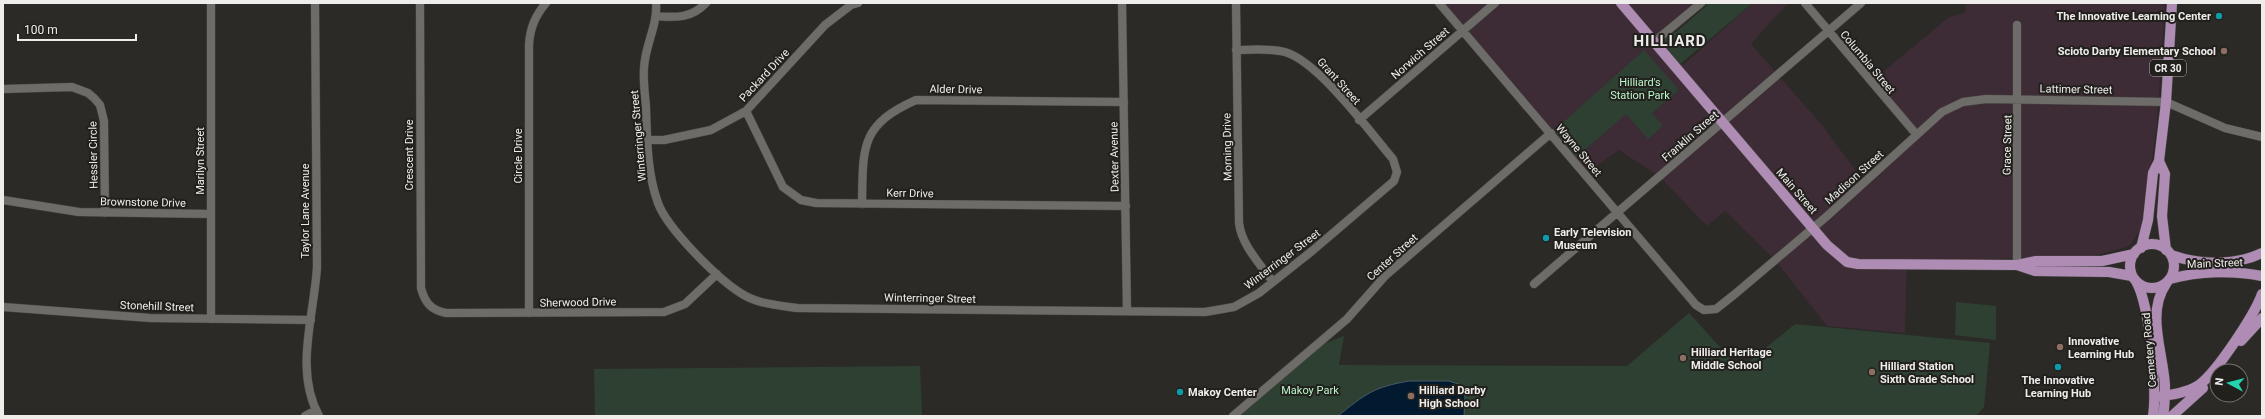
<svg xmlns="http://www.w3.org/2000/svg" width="2265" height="419" font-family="Roboto,sans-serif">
  <rect width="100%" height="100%" fill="#2b2a27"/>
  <path fill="#3d2b35" d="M1439,3H1701L1654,42L1675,66L1684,64L1753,3H1788L1751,44L1822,125L1864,182L1916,134L1871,82L1949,17L1965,13L1966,3H2165L2157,123L2146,204L2140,231L2129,246L2095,256L1970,260L1907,259L1905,333L1827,326L1775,260L1725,211L1707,226L1660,177L1619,150L1585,174Z"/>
  <path fill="#2e4032" d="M1707,3H1753L1679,65L1664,45V39L1672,32L1675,33L1705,7Z
    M1644,50L1679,90L1652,113L1663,126L1648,139L1626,114L1573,160L1551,133Z
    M1956,302L1996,306V340L1955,335Z
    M1689,313L1740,369L1795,324L1990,343L1984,407L1976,416H1239L1321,345L1344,336L1339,365L1627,366Z
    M920,366L922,416H595L594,369Z"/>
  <path fill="#021a30" stroke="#495968" d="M1409,381H1449L1461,385L1465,397L1464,416H1338C1365,394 1374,387 1409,381Z"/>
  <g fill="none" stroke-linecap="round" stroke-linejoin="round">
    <defs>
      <path id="minor" d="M211,3V319
        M315,3L317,267C314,317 294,370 319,416
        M420,3L421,288C425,303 431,310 446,313L664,312L685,304L717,274
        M656,3C658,25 645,45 644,68C643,81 645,94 646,107C647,139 647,173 658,203C667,228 716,277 739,292C756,304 777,305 797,308L1205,312L1234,307L1259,293L1312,251L1394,181L1397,172L1393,159C1369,131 1319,62 1285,52C1270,48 1252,50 1236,50
        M1122,3L1127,311
        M1236,3L1239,223C1242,246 1259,262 1272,281
        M1439,3L1696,305L1704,310L1716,309L1735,294L1826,217L1942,112L1963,102L1986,99L2166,102L2225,128L2262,137
        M1805,3L1916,134
        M657,16C676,18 692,18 706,3
        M1654,42L1701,3
        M3,89L72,87L88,93L94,98L100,105L104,121L105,213
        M746,111L783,187L801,200L816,203L1126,206
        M1359,120L1495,3
        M647,140H664L711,130L746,111L825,25L851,5L858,3
        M3,200L79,212L211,214
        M862,204C863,147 860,125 916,100L1124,102
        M2017,265V25
        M1534,284L1861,3
        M3,307L150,318L311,320
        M529,313V45C530,28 535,16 546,3
        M305,416L316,410
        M1233,416L1347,319L1385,276L1551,133"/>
      <path id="major" d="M1621,3L1827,245L1847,262L1858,264L2017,265L2036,261H2102L2134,254
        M2159,161L2165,174L2162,216L2166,250
        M2130 266a22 22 0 1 1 44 0a22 22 0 1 1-44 0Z
        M2141,248L2148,220L2153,173L2159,161L2166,102L2172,3
        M2171,255C2199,265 2235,266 2262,253
        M2017,265L2035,271L2109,272L2132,276
        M2170,279C2198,271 2233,270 2262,276
        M2136,281C2150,306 2157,387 2153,416
        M2241,341L2262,318
        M2155,397C2170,395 2187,393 2199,385C2217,372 2255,314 2262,294
        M2163,416C2165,406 2165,395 2165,385C2163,352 2146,313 2166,284
        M2172,416L2203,388"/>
    </defs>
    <use href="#minor" stroke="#494744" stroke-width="9"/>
    <use href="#major" stroke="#494744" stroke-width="11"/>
    <use href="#minor" stroke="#6e6c68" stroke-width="8"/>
    <use href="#major" stroke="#af8cb4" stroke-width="10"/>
  </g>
  <g fill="#0f9aa8" stroke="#22201d" stroke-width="1.5">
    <circle cx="2219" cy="16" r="4"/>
    <circle cx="1546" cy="238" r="4"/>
    <circle cx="2058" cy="367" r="4"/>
    <circle cx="1180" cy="392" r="4"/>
  </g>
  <g fill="#8d6e63" stroke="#22201d" stroke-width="1.5">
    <circle cx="2224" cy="51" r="4"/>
    <circle cx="2060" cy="347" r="4"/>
    <circle cx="1683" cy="358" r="4"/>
    <circle cx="1872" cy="372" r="4"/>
    <circle cx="1411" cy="396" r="4"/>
  </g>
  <g text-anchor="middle" stroke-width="4" stroke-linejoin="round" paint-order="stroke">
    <rect fill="#22201d" stroke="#b2b0ad" stroke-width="1" x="2150" y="60" width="36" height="16" rx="3"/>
    <g font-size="10" font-weight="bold" fill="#efedeb">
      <text x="2168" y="72">CR 30</text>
    </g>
    <g font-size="11" font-weight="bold" fill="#efedeb" stroke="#22201d" text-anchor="start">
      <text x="2211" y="20" text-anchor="end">The Innovative Learning Center</text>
      <text x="2216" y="55" text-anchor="end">Scioto Darby Elementary School</text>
      <text x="1554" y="236">Early Television<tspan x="1554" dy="13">Museum</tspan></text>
      <text x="2068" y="345">Innovative<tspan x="2068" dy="13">Learning Hub</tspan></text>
      <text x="1691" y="356">Hilliard Heritage<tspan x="1691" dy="13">Middle School</tspan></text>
      <text x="1880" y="370">Hilliard Station<tspan x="1880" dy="13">Sixth Grade School</tspan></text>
      <text x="2058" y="384" text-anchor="middle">The Innovative<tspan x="2058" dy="13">Learning Hub</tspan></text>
      <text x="1419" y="394">Hilliard Darby<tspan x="1419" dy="13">High School</tspan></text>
      <text x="1188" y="396">Makoy Center</text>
    </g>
    <g font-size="11" fill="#efedeb" stroke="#22201d">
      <text transform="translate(1420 53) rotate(-41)" y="4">Norwich Street</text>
      <text transform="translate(1868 62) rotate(50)" y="4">Columbia Street</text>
      <text transform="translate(764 75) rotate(-47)" y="4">Packard Drive</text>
      <text transform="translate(1339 81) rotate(48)" y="4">Grant Street</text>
      <text transform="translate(956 89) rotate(1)" y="4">Alder Drive</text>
      <text transform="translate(2076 89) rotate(1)" y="4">Lattimer Street</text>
      <text transform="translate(638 136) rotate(-95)" y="4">Winterringer Street</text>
      <text transform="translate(1690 136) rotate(-41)" y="4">Franklin Street</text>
      <text transform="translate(2007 145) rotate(-89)" y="4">Grace Street</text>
      <text transform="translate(1227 147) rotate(-91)" y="4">Morning Drive</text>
      <text transform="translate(1579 150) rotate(50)" y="4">Wayne Street</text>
      <text transform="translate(93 155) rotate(-91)" y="4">Hessler Circle</text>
      <text transform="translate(409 155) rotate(-90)" y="4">Crescent Drive</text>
      <text transform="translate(518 156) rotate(-90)" y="4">Circle Drive</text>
      <text transform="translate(1114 157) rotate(-91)" y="4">Dexter Avenue</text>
      <text transform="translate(200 161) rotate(-90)" y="4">Marilyn Street</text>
      <text transform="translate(1854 177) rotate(-42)" y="4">Madison Street</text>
      <text transform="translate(1797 191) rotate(49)" y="4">Main Street</text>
      <text transform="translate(910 193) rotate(1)" y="4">Kerr Drive</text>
      <text transform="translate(143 202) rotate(1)" y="4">Brownstone Drive</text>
      <text transform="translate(305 211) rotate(-90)" y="4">Taylor Lane Avenue</text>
      <text transform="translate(1392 257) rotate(-42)" y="4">Center Street</text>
      <text transform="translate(1282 259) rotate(-37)" y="4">Winterringer Street</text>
      <text transform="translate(2215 263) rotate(-2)" y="4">Main Street</text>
      <text transform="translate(930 298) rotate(1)" y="4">Winterringer Street</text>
      <text transform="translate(578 302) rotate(-1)" y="4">Sherwood Drive</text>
      <text transform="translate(157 306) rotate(2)" y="4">Stonehill Street</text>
      <text transform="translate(2149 350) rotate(-95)" y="4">Cemetery Road</text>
    </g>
    <g font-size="11" fill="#bbf5c9" stroke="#22201d">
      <text x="1640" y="86">Hilliard's<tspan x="1640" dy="13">Station Park</tspan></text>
      <text x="1310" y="394">Makoy Park</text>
    </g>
    <g font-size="15" font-weight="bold" letter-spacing="1" fill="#efedeb" stroke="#22201d">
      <text x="1670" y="46">HILLIARD</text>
    </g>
  </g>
  <rect width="2265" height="419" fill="none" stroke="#efedeb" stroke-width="8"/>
  <g transform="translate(2229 383) rotate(277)"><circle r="19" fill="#22201d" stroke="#74726f"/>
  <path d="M0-3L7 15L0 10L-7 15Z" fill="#22d5af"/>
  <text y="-6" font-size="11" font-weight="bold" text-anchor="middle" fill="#efedeb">N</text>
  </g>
  <path d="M18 34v6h118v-6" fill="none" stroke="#efedeb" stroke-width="2"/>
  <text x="24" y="34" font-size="12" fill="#efedeb" stroke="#22201d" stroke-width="3" paint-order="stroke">100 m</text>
</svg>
